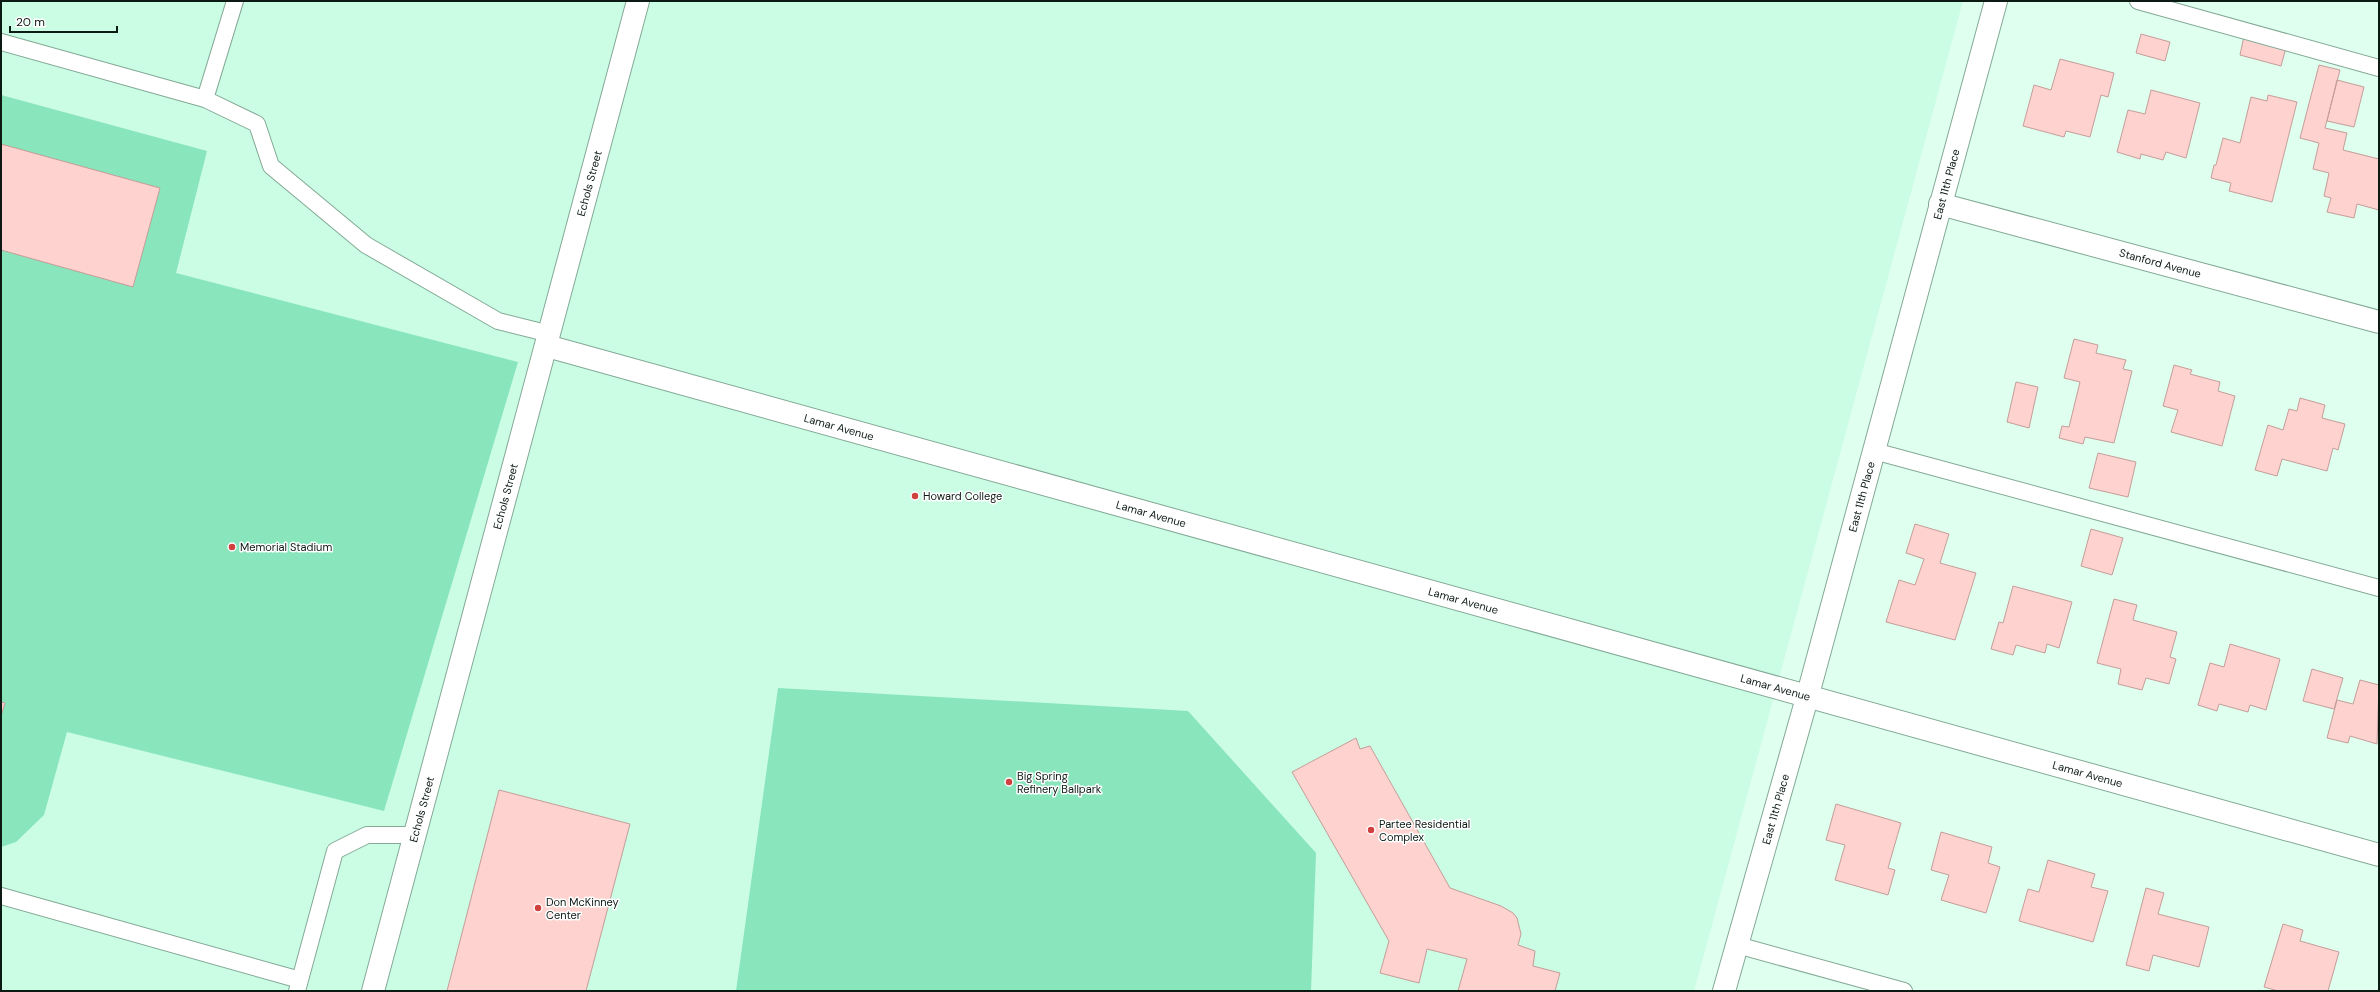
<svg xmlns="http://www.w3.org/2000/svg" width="2380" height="992" font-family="'DM Sans',sans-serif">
  <rect width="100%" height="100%" fill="#dfffef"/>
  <path fill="#cbfce4" d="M1,1H1963L1694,991H1Z"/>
  <path fill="#88e5bc" d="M1,95L207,151L176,273L518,362L384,811L67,732L44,815L16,842L1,847Z
    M778,688L1188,711L1316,853L1311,991H736Z"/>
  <path fill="#fed2ce" stroke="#c59d99" d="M2141,34L2170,42L2165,61L2136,53Z
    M2244,36L2286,48L2281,66L2240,55Z
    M2060,59L2114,73L2108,97L2101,95L2090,137L2066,131L2064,137L2023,126L2034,85L2051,90Z
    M2319,65L2340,70L2325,128L2347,133L2343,150L2379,159V210L2357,204L2354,218L2327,212L2331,198L2324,196L2329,173L2313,169L2319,143L2300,138Z
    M2337,80L2364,87L2354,127L2327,121Z
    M2151,90L2200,103L2186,158L2166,152L2163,160L2141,154L2140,159L2117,152L2128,110L2145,114Z
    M2268,95L2297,102L2272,202L2229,191L2231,183L2211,178L2214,165H2216L2223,138L2240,143L2251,97L2267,101Z
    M1,144L160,188L133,287L1,250Z
    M2074,339L2098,345L2096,353L2126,360L2123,369L2132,371L2114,443L2085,437L2083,444L2059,438L2062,426L2069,427L2080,382L2064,378Z
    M2174,365L2192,370L2190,374L2220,382L2218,391L2235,396L2222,446L2171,432L2178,410L2163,406Z
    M2016,382L2038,387L2029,428L2007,422Z
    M2300,398L2325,405L2322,418L2345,424L2338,450L2333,448L2327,471L2282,459L2277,476L2255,470L2268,425L2283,430L2289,409L2297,411Z
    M2098,453L2136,462L2128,497L2089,488Z
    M1915,524L1949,534L1940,563L1976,573L1955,640L1886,622L1899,580L1915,585L1924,559L1906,553Z
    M2091,529L2123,538L2112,575L2081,566Z
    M2013,586L2072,602L2059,648L2047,644L2045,653L2016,645L2013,655L1991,649L1999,622L2003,623Z
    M2114,599L2137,605L2133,620L2177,632L2170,657L2176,659L2169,684L2146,678L2142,690L2118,684L2121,669L2097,663Z
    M2230,644L2280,659L2266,710L2250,705L2248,712L2219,704L2217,711L2198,705L2210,663L2224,667Z
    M2312,669L2343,678L2334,709L2303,701Z
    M2360,680L2379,685L2377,744L2350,736L2348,743L2327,738L2337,700L2353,704Z
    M1,702L5,703L1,716Z
    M1356,738L1360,749L1370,746L1450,888L1501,906L1513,913L1517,918L1521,934L1518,945L1535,951L1533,966L1560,973L1555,991H1458L1467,959L1427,949L1419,983L1380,973L1389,941L1292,772Z
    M499,790L630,824L586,991H447Z
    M1836,804L1901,823L1888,868L1895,870L1888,895L1835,880L1845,845L1826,840Z
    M1941,832L1992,847L1988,863L2000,867L1986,913L1941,900L1949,875L1931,870Z
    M2048,860L2095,874L2091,887L2108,891L2093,942L2019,921L2028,889L2039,892Z
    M2146,888L2164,893L2158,914L2209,927L2199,967L2153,955L2149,971L2126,965Z
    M2283,924L2303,930L2300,941L2339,952L2328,991H2278L2264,987Z"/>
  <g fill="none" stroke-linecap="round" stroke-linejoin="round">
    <defs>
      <path id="lane" d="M2138,1L2379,68
        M1,42L205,99L257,124L271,166L366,245L498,321L550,334
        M205,99L235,1
        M1874,451L2379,588
        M1,896L300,980L297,991
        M1737,945L1904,991
        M300,980L335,851L367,835H415"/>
      <g id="street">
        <path id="s1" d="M1940,204L2379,322"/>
        <path id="s2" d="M547,346L2379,855"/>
        <path id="s3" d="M373,991L638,1"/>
      </g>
      <g id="secondary">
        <path id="s4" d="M1724,991L1807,698L1996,1"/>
      </g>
    </defs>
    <use href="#lane" stroke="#84a997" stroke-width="18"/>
    <use href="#street" stroke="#84a997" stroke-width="24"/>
    <use href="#secondary" stroke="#84a997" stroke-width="24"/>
    <use href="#lane" stroke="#fff" stroke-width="16"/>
    <use href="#street" stroke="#fff" stroke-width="22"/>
    <use href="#secondary" stroke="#fff" stroke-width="22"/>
  </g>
  <g fill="#cf403f" stroke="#fff" stroke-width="1.5">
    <circle cx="915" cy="496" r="4"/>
    <circle cx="232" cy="547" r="4"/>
    <circle cx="1009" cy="782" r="4"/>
    <circle cx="1371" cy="830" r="4"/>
    <circle cx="538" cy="908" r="4"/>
  </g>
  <g text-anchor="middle" stroke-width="3" stroke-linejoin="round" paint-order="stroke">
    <g font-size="11" fill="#0c1a14" stroke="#fff">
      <text dy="4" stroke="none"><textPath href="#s3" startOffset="836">Echols Street</textPath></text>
      <text dy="4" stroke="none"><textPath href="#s4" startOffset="837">East 11th Place</textPath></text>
      <text dy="4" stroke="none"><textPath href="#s1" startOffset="228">Stanford Avenue</textPath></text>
      <text dy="4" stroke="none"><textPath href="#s2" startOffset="303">Lamar Avenue</textPath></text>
      <text dy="4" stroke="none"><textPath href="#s3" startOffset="512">Echols Street</textPath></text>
      <text dy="4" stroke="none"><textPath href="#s4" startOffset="513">East 11th Place</textPath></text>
      <text dy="4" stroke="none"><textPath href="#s2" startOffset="627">Lamar Avenue</textPath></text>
      <text dy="4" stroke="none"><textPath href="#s2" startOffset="951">Lamar Avenue</textPath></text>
      <text dy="4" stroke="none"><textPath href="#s2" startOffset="1275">Lamar Avenue</textPath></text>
      <text dy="4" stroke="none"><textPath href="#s2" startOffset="1599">Lamar Avenue</textPath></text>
      <text dy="4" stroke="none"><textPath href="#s3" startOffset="188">Echols Street</textPath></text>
      <text dy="4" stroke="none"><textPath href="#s4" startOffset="189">East 11th Place</textPath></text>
    </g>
    <g font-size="11" fill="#0c1a14" stroke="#fff" text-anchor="start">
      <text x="923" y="500">Howard College</text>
      <text x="240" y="551">Memorial Stadium</text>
      <text x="1017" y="780">Big Spring<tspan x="1017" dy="13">Refinery Ballpark</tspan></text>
      <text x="1379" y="828">Partee Residential<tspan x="1379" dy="13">Complex</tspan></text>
      <text x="546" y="906">Don McKinney<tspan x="546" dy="13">Center</tspan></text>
    </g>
  </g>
  <rect width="2380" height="992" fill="none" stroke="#0c1a14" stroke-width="4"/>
  <path d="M10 26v6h107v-6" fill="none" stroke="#0c1a14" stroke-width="2"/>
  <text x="16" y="26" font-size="12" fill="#0c1a14" stroke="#ffffff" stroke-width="3" paint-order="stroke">20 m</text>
</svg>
